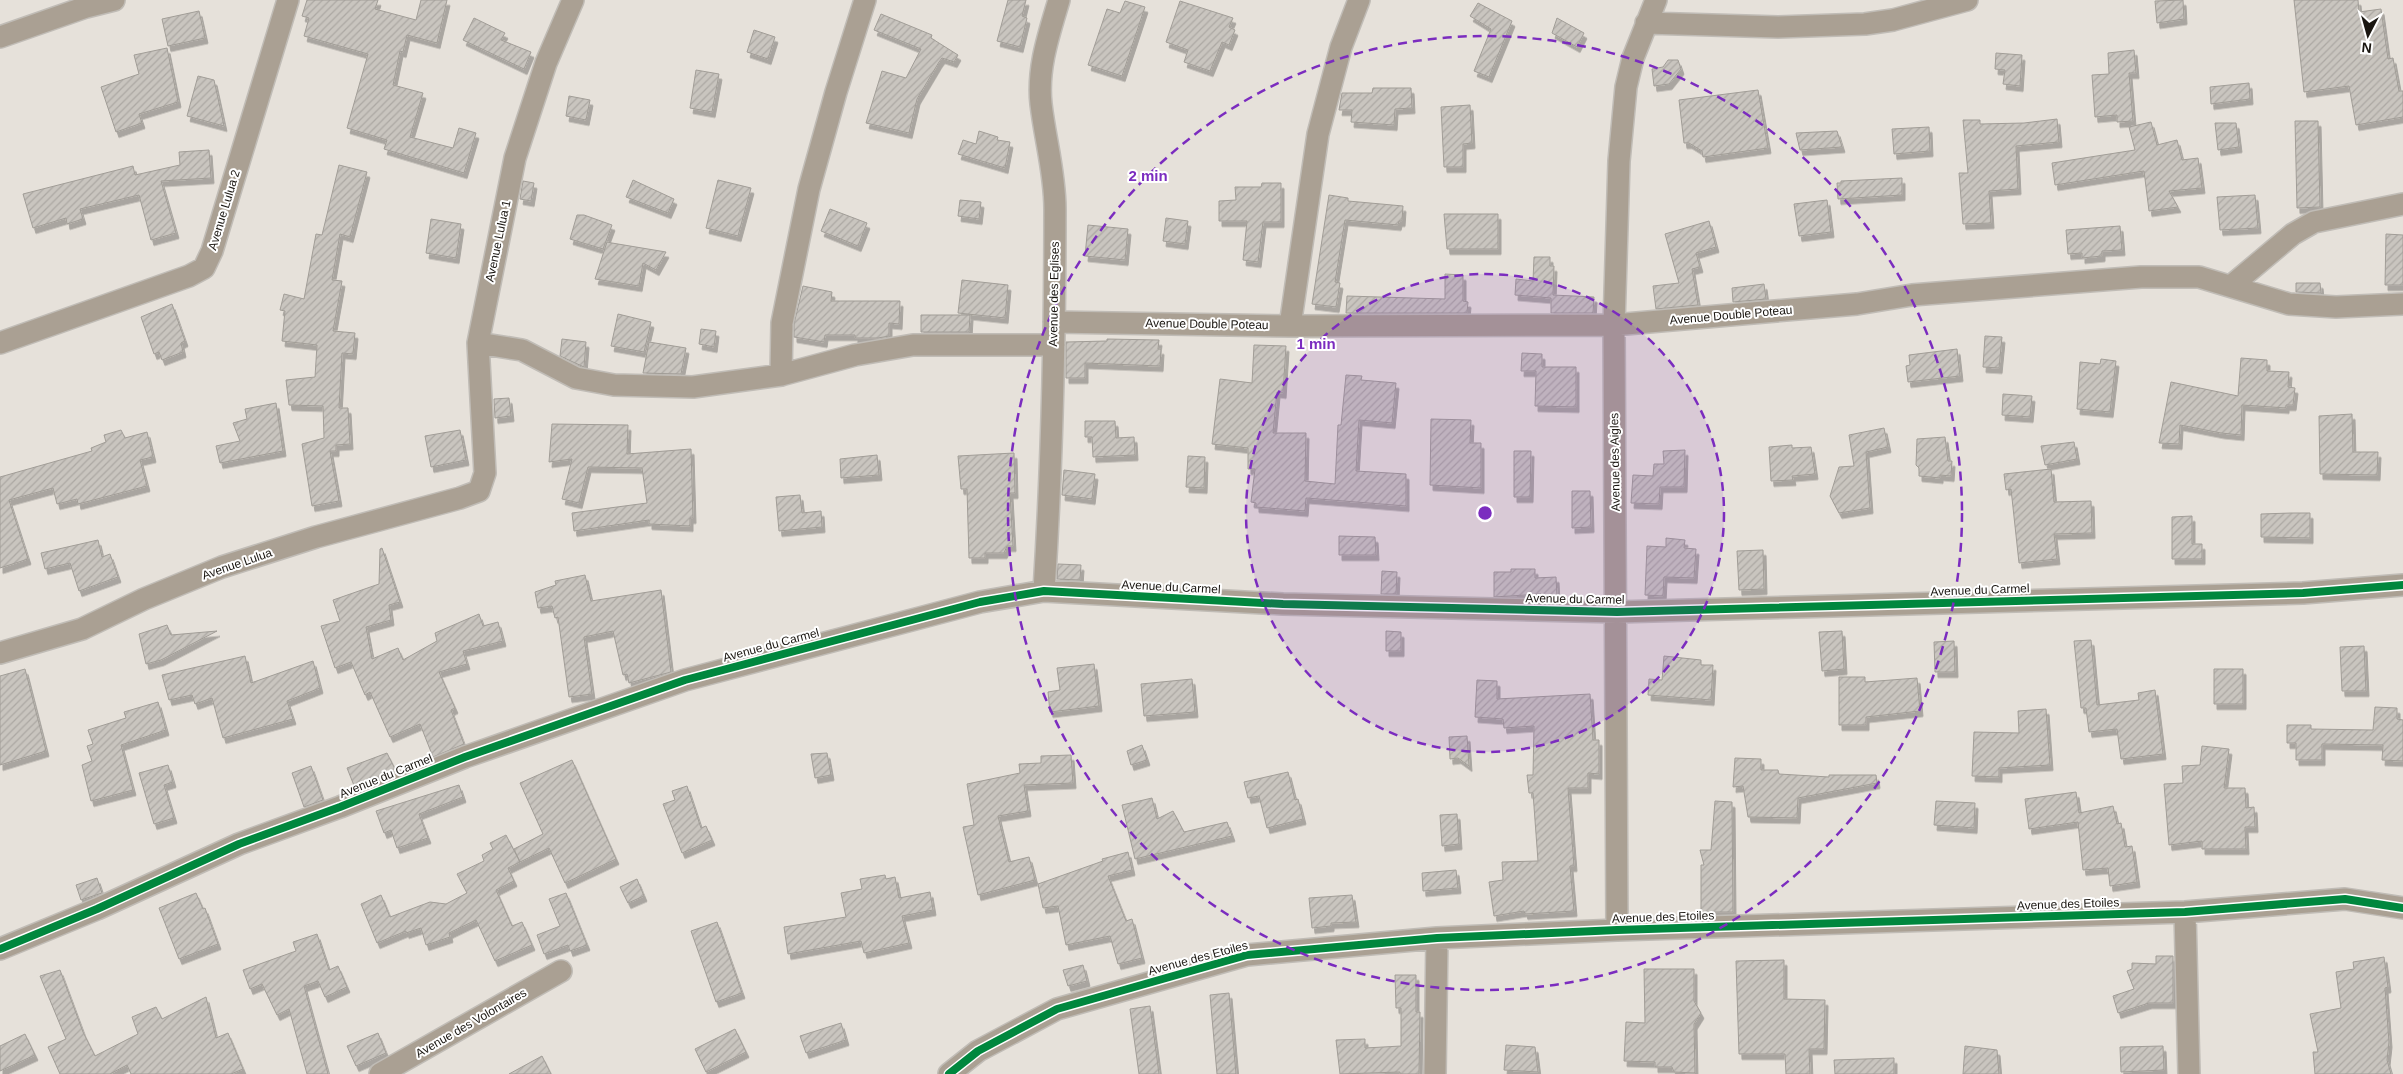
<svg xmlns="http://www.w3.org/2000/svg" width="2403" height="1074" font-family="Helvetica,sans-serif">
  <defs>
    <pattern id="building-hatch" width="6" height="6" patternUnits="userSpaceOnUse" patternTransform="scale(1.25)"><rect width="6" height="6" fill="#c9c5bf"/><path d="M-1 1l2-2M0 6l6-6M5 7l2-2" fill="none" stroke="#aca8a3"/></pattern>
    <filter id="shadow"><feDropShadow dx="3" dy="5.5" stdDeviation="0" flood-color="#0004"/></filter>
  </defs>
  <rect width="100%" height="100%" fill="#e6e1da"/>
  <path fill="url(#building-hatch)" stroke="#a19d97" filter="url(#shadow)" d="M307,0H378L375,9L416,20L421,0H447L437,43L407,35L403,52L400,51L393,85L423,93L410,137L453,148L459,128L476,133L464,173L384,149L387,140L347,128L368,54L304,36L309,18L302,16Z
    M1008,0H1026L1022,16L1027,18L1020,47L997,41Z
    M2183,0L2184,19L2157,23L2155,1Z
    M2294,0H2358L2359,12L2381,9L2388,59L2393,58L2399,91H2403V117L2356,125L2349,86L2304,92Z
    M1125,1L1145,7L1122,76L1088,65L1107,9L1120,13Z
    M1180,1L1233,18L1229,27L1235,30L1229,45L1222,42L1210,71L1184,62L1188,50L1166,42Z
    M1478,3L1512,21L1489,77L1474,71L1491,29L1470,16Z
    M199,11L205,38L168,46L162,19Z
    M881,14L932,35L931,38L958,55L954,62L942,58L939,62L917,99L909,133L866,123L882,71L906,78L921,49L874,30Z
    M474,18L505,33L501,40L531,52L524,69L463,40Z
    M1557,18L1584,33L1577,47L1552,33Z
    M754,30L775,37L768,59L747,52Z
    M167,48L178,102L139,114L142,123L116,132L101,87L139,74L134,55Z
    M2134,50L2136,73H2129L2133,121L2117,122V115L2095,117L2092,75L2109,74L2108,53Z
    M1996,53L2022,55L2020,86L2003,84L2005,70L1995,69Z
    M1668,60H1678L1681,69L1669,84L1654,86L1652,69L1663,67Z
    M696,70L719,74L712,112L690,108Z
    M198,76L214,80L224,126L187,116Z
    M2249,83L2250,99L2211,104L2210,87Z
    M1373,88H1411L1412,108L1395,109L1394,125L1351,122L1352,110H1339L1342,93H1372Z
    M1758,90L1768,148L1703,157L1702,151L1689,143H1684L1679,100Z
    M569,96L590,100L586,120L566,116Z
    M1470,105L1472,143L1463,144V167H1444L1441,107Z
    M2057,119L2059,142L2016,146L2018,189L1989,191L1991,223L1963,224L1959,173H1968L1963,120H1980V124L2024,123Z
    M2295,121H2318L2320,207L2297,208Z
    M2151,122L2157,145L2177,140L2182,160L2198,158L2202,188L2169,191L2178,207L2149,211L2144,171L2055,185L2052,163L2135,150L2129,127Z
    M2215,123H2236L2239,147L2218,150Z
    M1929,127L1930,151L1894,154L1892,129Z
    M979,131L998,137L997,140L1010,142L1005,168L958,154L963,140L976,144Z
    M1837,131L1842,147L1800,150L1796,133Z
    M209,150L211,178L161,181L176,233L151,240L139,195L80,209L83,219L67,224L66,218L33,228L23,194L133,166L135,175L180,165L179,152Z
    M339,165L367,172L350,237L340,234L332,280L342,281L333,331L355,333L353,354L342,353L339,408H348L350,444L336,445V451H330L339,501L312,506L302,444L324,438L323,406L289,405L286,380L315,377L317,345L282,341L285,311L280,310L284,294L304,299L316,234L322,235Z
    M1902,178V195L1838,199L1837,183H1841V181Z
    M633,180L674,199L668,213L626,197Z
    M718,180L751,188L738,236L706,228Z
    M523,181L534,183L531,201L520,199Z
    M1262,183H1281V222H1263L1258,262L1243,260L1247,221H1219V201L1236,200L1235,187H1261Z
    M1329,195L1348,198V201L1403,206L1402,221H1399L1398,225L1345,220L1335,282L1340,283L1336,307L1312,304Z
    M2255,195L2258,228L2220,230L2217,197Z
    M960,200L981,202L979,219L958,216Z
    M1827,200L1831,232L1799,236L1794,204Z
    M830,209L867,223L858,246L821,231Z
    M1444,214H1498V249H1447Z
    M577,215H584L612,225L603,249L570,239Z
    M1166,218L1188,221L1185,244L1163,241Z
    M431,219L461,224L456,258L426,253Z
    M1709,221L1716,247L1696,253L1700,267L1692,269L1698,305L1656,309L1653,286L1679,283L1665,234Z
    M1088,225L1128,229L1125,260L1085,256Z
    M2120,226L2122,250L2102,251V256L2082,258V253L2068,254L2066,230Z
    M2386,234L2403,235V285H2385Z
    M607,242L612,243L666,252L656,270L643,263L639,286L595,279Z
    M1534,257H1550V266H1554L1553,295L1594,297L1593,313H1551V298L1515,295L1516,279L1533,281Z
    M1445,274L1463,275V301L1468,302L1467,313H1346L1347,296L1445,299Z
    M962,280L1008,285L1005,318L958,313Z
    M2296,283H2320L2321,293L2296,292Z
    M1764,284L1766,299L1733,302L1732,288Z
    M803,286L832,292L831,301H900L899,324L889,323V336L878,338H855V335H825L824,342L794,337V324Z
    M172,304L185,341L181,343L183,352L162,360L159,352L154,354L141,317Z
    M618,314L651,322L644,352L611,346Z
    M921,315H970L969,332H921Z
    M701,329L716,331L714,347L699,344Z
    M1985,336L2002,337L1999,368L1983,367Z
    M562,339L586,342L584,367L560,356Z
    M1107,339L1159,340L1158,349H1161L1160,366L1085,363V378H1066V342L1107,341Z
    M649,342L686,348L681,374L643,373Z
    M1254,345L1286,346L1283,393L1277,392L1273,433H1306L1305,481L1335,484L1338,425H1341L1346,375L1362,376L1361,380L1396,383L1392,423L1359,420L1356,471L1406,474V506L1306,498L1305,511L1256,507V503L1251,502L1255,469H1248V448L1212,444L1220,379L1252,383Z
    M1957,349L1960,376L1908,382L1906,366L1910,365L1909,355Z
    M1522,353L1542,354V367H1576V407L1535,406L1536,371H1521Z
    M2241,358L2267,360V371L2289,372L2288,387L2295,388L2293,405H2286V408L2242,405L2241,435L2221,433L2180,425L2179,444L2159,443L2171,382L2238,396Z
    M2101,359L2116,361L2110,412L2077,409L2080,362L2100,364Z
    M2003,394L2032,396L2030,417L2002,415Z
    M509,398L511,416L495,418L494,399Z
    M276,403L283,451L220,463L216,446L240,441L233,423L247,419L245,409Z
    M2352,414L2353,452H2378L2377,475L2320,474L2319,416Z
    M1431,419L1471,420L1470,443H1481V488L1430,485Z
    M1085,421H1115L1116,438L1134,437L1135,455L1093,457L1092,437H1085Z
    M552,424L628,425L627,454L691,449L693,518H690V526L649,524V520L574,531L572,513L647,503L642,468L588,467L579,503L562,499L572,459L549,462Z
    M1884,428L1888,447L1866,452L1870,508L1839,513L1830,496L1839,467L1854,466L1849,435Z
    M121,430L125,438L147,432L153,457L140,460L147,486L78,504L77,499L57,504L53,488L9,500L28,559L0,568V477L92,451L91,448L106,442L104,435Z
    M460,430L466,460L431,467L425,436Z
    M1945,437L1948,461H1952L1951,476L1940,475V478L1919,476V468L1916,465L1917,439Z
    M2074,442L2077,459L2045,465L2041,446Z
    M1792,445V448L1811,447L1815,474L1792,476L1793,480L1771,481L1769,447Z
    M1685,450L1684,487H1660L1659,504L1631,503L1633,475L1653,476L1654,464H1664L1663,451Z
    M1514,451H1531L1530,497H1514Z
    M1014,453L1015,493H1010L1013,546H1007L1004,553H985V558H969L967,489H961L958,456Z
    M877,455L879,475L841,478L840,459Z
    M1188,456L1205,457L1204,488L1186,487Z
    M2051,469L2054,502L2091,501L2092,533L2054,534L2057,559L2019,563L2011,489L2006,490L2004,474Z
    M1064,470L1095,474L1092,499L1062,495Z
    M1572,491H1590L1591,527L1572,528Z
    M800,495L802,513L821,511L822,527L779,531L776,497Z
    M2291,513H2310V538L2261,537V514Z
    M2192,516V544H2202V559H2172V517Z
    M1339,536L1375,537L1376,555H1339Z
    M1666,538L1685,540L1684,548L1696,549L1694,578L1664,577L1663,596L1645,595L1647,546L1666,547Z
    M98,540L102,557L110,554L118,577L79,591L70,563L45,569L41,553Z
    M382,548L400,602L389,605L391,620L366,627L372,659L398,648L403,660L437,641L435,633L479,614L483,626L498,622L503,641L463,651L467,664L439,672L455,708L451,710L464,744L433,757L420,724L390,737L370,692L365,695L351,662L335,668L321,626L340,621L333,600L379,584L380,549Z
    M1763,550L1764,589L1739,590L1737,551Z
    M1058,564L1081,565L1080,580L1057,579Z
    M1511,569H1535V578L1556,577L1557,598H1542L1541,594L1494,597V572H1511Z
    M1382,571L1397,572L1396,594H1381Z
    M585,575L591,601L661,590L671,672L629,683L627,674L623,675L613,631L584,637L592,694L569,697L558,617L555,618L552,606L538,608L535,592L556,585L555,581Z
    M167,625L171,635L217,631L161,660L146,664L139,634Z
    M1386,631L1401,632V651H1386Z
    M1842,631L1844,669L1822,671L1819,632Z
    M2091,640L2097,705L2139,700L2138,693L2155,690L2163,754L2121,759L2117,729L2089,732L2086,708H2081L2074,641Z
    M1954,641L1955,672H1935L1934,642Z
    M2364,646L2366,691H2342L2340,647Z
    M245,656L251,683L313,661L320,688L287,701L293,719L223,738L212,698L195,704L192,695L169,700L162,675Z
    M1664,656L1701,660V665H1713L1711,700L1648,695L1649,679L1662,680Z
    M1094,664L1099,706L1050,712L1048,692L1060,690L1057,668Z
    M25,669L46,751L0,765V676Z
    M2214,669H2243V704H2214Z
    M1839,677H1865V682L1917,678L1920,711L1866,717V725H1839Z
    M1192,679L1195,712L1144,716L1141,684Z
    M1477,680L1497,681V699L1590,694L1593,740H1599V774L1588,773V788H1568L1574,866H1570L1574,911L1525,914L1524,911L1494,916L1489,882L1503,880L1502,862L1538,861L1533,793H1529L1527,775H1533L1534,726L1504,728L1503,719L1475,717Z
    M158,702L166,730L121,745L133,790L91,801L82,765L92,761L87,746L93,744L88,730L126,718L124,712Z
    M2375,707L2397,708V719L2403,720V761L2382,760L2383,745L2322,744V760H2296V743H2287V725H2311V729L2373,730Z
    M2046,709L2050,765L1999,768V777L1972,776L1974,732L2019,733L2018,711Z
    M1467,736L1469,766L1458,758L1450,759L1449,737Z
    M1142,745L1147,760L1131,765L1127,751Z
    M2202,746L2229,749L2224,788H2245L2246,808L2254,807L2255,827H2245L2246,849H2202V841L2169,845L2164,784L2183,783L2182,766L2200,765Z
    M387,753L396,771L355,788L347,768Z
    M827,753L831,775L815,778L811,754Z
    M1071,755L1073,783L1024,785L1028,811L998,816L1009,862L1029,857L1035,880L978,895L963,827L974,825L967,784L1020,773L1019,764L1041,763V756Z
    M1735,758L1761,759V770H1778L1779,774L1829,777V775H1876L1877,783L1798,798L1797,818L1748,817L1743,786L1733,787Z
    M572,760L616,859L565,883L549,848L520,862L514,849L543,834L520,783Z
    M168,765L173,782L164,785L174,818L154,824L139,773Z
    M311,766L323,800L304,807L292,773Z
    M1288,772L1295,800L1298,799L1303,819L1267,828L1259,796L1248,798L1244,782Z
    M459,785L463,797L419,814L428,838L397,848L391,830L384,833L376,811Z
    M687,786L701,828L706,826L712,840L682,853L663,804L675,800L672,791Z
    M2076,792L2079,813L2113,806L2117,824L2121,823L2125,847L2132,846L2137,882L2110,886L2108,868L2083,870L2078,822L2029,829L2025,799Z
    M1152,798L1157,819L1173,811L1184,832L1227,822L1232,836L1135,859L1122,805Z
    M1715,801L1732,802L1733,912H1701V865H1704L1700,850H1711Z
    M1936,801L1975,803L1974,828L1934,825Z
    M1457,814L1459,844L1442,846L1440,815Z
    M506,835L520,862L508,868L514,881L496,890L512,926L522,922L532,945L495,961L476,920L449,933L450,937L426,945L421,928L406,933V931L377,943L361,904L381,895L390,917L430,902L446,904L467,893L457,874L484,861L482,855L493,849L490,843Z
    M1128,852L1132,870L1108,876L1126,921L1132,919L1142,958L1118,964L1110,936L1066,945L1058,906L1043,908L1038,884L1103,861L1102,859Z
    M1456,870L1458,888L1423,891L1422,873Z
    M885,875L886,879L895,877L899,898L930,892L933,910L902,916L909,943L864,953L861,941L788,954L784,927L846,917L841,893L862,889L860,879Z
    M97,878L102,893L81,900L76,885Z
    M637,879L644,896L628,903L620,887Z
    M196,893L203,909L205,908L218,944L179,959L159,908Z
    M566,893L587,945L570,951L568,945L544,954L537,935L560,926L549,899Z
    M1352,895L1356,922L1331,923V926L1312,928L1309,898Z
    M717,922L742,993L716,1002L691,931Z
    M317,934L329,970L338,966L347,987L325,997L318,981L304,986L328,1074H307L289,1009L277,1015L262,984L250,989L243,970L296,951L293,942Z
    M2156,956H2173V1003H2149L2118,1013L2113,996L2134,989L2127,971L2132,969V963L2156,964Z
    M2384,957L2388,987L2385,988L2389,1042L2387,1060L2391,1074H2315L2313,1052H2318L2310,1014L2341,1008L2336,972L2354,969L2353,962Z
    M1784,960V999L1825,1000L1824,1049H1809L1810,1074H1786L1785,1054H1739L1736,961Z
    M1083,965L1087,981L1068,986L1063,970Z
    M1644,969H1694V1001L1701,1013L1694,1024L1695,1073L1674,1072L1672,1067H1655V1062L1624,1061L1626,1022L1645,1023Z
    M60,970L83,1032L95,1056L138,1034L132,1017L156,1007L162,1019L206,997L216,1038L228,1033L243,1069L231,1074H131L127,1065L110,1074H60L48,1047L66,1039L40,976Z
    M1395,975H1416V1012H1420L1419,1074H1400V1072L1340,1074L1336,1040L1365,1039V1048L1401,1046V1008H1396Z
    M1229,993L1236,1074H1217L1210,995Z
    M1150,1006L1159,1074H1139L1130,1009Z
    M841,1023L846,1040L806,1053L800,1036Z
    M735,1029L746,1052L706,1072L695,1049Z
    M378,1033L386,1053L356,1066L347,1046Z
    M25,1034L35,1055L0,1071V1046Z
    M1506,1045L1535,1047L1538,1072L1504,1070Z
    M1965,1046L1997,1050L1999,1074H1963Z
    M2163,1046L2164,1070L2121,1072L2120,1047Z
    M542,1056L551,1074H509Z
    M1894,1058V1074H1835L1834,1060Z"/>
  <g fill="none" stroke-linecap="round" stroke-linejoin="round">
    <defs>
      <path id="minor" d="M1646,23L1778,27L1865,24L1893,20L1967,0
        M0,37L86,7L114,0
        M2231,286L2293,234L2314,222L2403,204
        M1054,322L1290,326L1614,325L1857,304L1912,295L2141,277H2199L2289,304L2336,307L2403,304
        M1290,326L1318,134L1341,47L1359,0
        M0,343L189,276L204,268L212,251L288,0
        M478,343L522,350L576,378L614,385L693,387L781,375L855,355L913,345H1054
        M781,375L782,323L809,189L836,92L865,0
        M1044,591C1052,464 1055,336 1055,209C1055,173 1045,139 1041,104C1037,68 1049,34 1059,0
        M0,653L82,629L144,599L222,567L316,537L460,498L479,491L485,473L478,343L515,158L546,63L573,0
        M2185,912L2189,1074
        M1617,930L1614,325L1619,161L1626,87L1633,58L1656,0
        M0,949L97,909L239,844L340,807L465,757L685,680L980,602L1044,591L1283,604L1617,612L2303,593L2403,585
        M380,1074L561,971
        M949,1074L978,1051L1057,1009L1247,955L1437,938L1617,930L2185,912L2345,899L2403,908
        M1435,1074L1437,938"/>
    </defs>
    <use href="#minor" stroke="#c0bcb6" stroke-width="24"/>
    <use href="#minor" stroke="#aaa093" stroke-width="21"/>
    <defs>
      <path id="cycleway" d="M0,949L97,909L239,844L340,807L465,757L685,680L980,602L1044,591L1283,604L1617,612L2303,593L2403,585
        M949,1074L978,1051L1057,1009L1247,955L1437,938L1617,930L2185,912L2345,899L2403,908"/>
    </defs>
    <use href="#cycleway" stroke="#fff" stroke-width="11"/>
    <use href="#cycleway" stroke="#00873e" stroke-width="8"/>
  </g>
  <circle cx="1485" cy="513" r="239" fill="#7b2cbf" fill-opacity=".12"/>
  <g fill="none" stroke="#7b2cbf" stroke-width="2.5" stroke-dasharray="9 6">
    <circle cx="1485" cy="513" r="239"/>
    <circle cx="1485" cy="513" r="477"/>
  </g>
  <g text-anchor="middle" stroke-width="4" stroke-linejoin="round" paint-order="stroke">
    <g font-size="12" fill="#191510" stroke="#fff">
      <text transform="translate(224 210) rotate(-73)" y="4">Avenue Lulua 2</text>
      <text transform="translate(498 241) rotate(-78)" y="4">Avenue Lulua 1</text>
      <text transform="translate(1054 294) rotate(-89)" y="4">Avenue des Eglises</text>
      <text transform="translate(1731 315) rotate(-5)" y="4">Avenue Double Poteau</text>
      <text transform="translate(1207 324) rotate(1)" y="4">Avenue Double Poteau</text>
      <text transform="translate(1615 462) rotate(-91)" y="4">Avenue des Aigles</text>
      <text transform="translate(237 564) rotate(-19)" y="4">Avenue Lulua</text>
      <text transform="translate(1171 587) rotate(3)" y="4">Avenue du Carmel</text>
      <text transform="translate(1980 590) rotate(-2)" y="4">Avenue du Carmel</text>
      <text transform="translate(1575 599) rotate(1)" y="4">Avenue du Carmel</text>
      <text transform="translate(771 645) rotate(-15)" y="4">Avenue du Carmel</text>
      <text transform="translate(386 776) rotate(-22)" y="4">Avenue du Carmel</text>
      <text transform="translate(2068 904) rotate(-2)" y="4">Avenue des Etoiles</text>
      <text transform="translate(1663 917) rotate(-2)" y="4">Avenue des Etoiles</text>
      <text transform="translate(1198 958) rotate(-15)" y="4">Avenue des Etoiles</text>
      <text transform="translate(471 1023) rotate(-30)" y="4">Avenue des Volontaires</text>
    </g>
  </g>
  <circle cx="1485" cy="513" r="8" fill="#7b2cbf" stroke="#fff" stroke-width="2.5"/>
  <g font-size="15" text-anchor="middle" font-weight="bold" fill="#7b2cbf" stroke="#fff" stroke-width="4" stroke-linejoin="round" paint-order="stroke">
    <text x="1148" y="181">2 min</text>
    <text x="1316" y="349">1 min</text>
  </g>
  <g transform="translate(2368 35) rotate(186)" stroke="#ffffff" stroke-width="4" paint-order="stroke">
  <path d="M0-4L9 19L0 12L-9 19Z" fill="#191510"/>
  <text y="-8" font-size="14" font-weight="bold" text-anchor="middle" fill="#191510">N</text>
  </g>
</svg>
